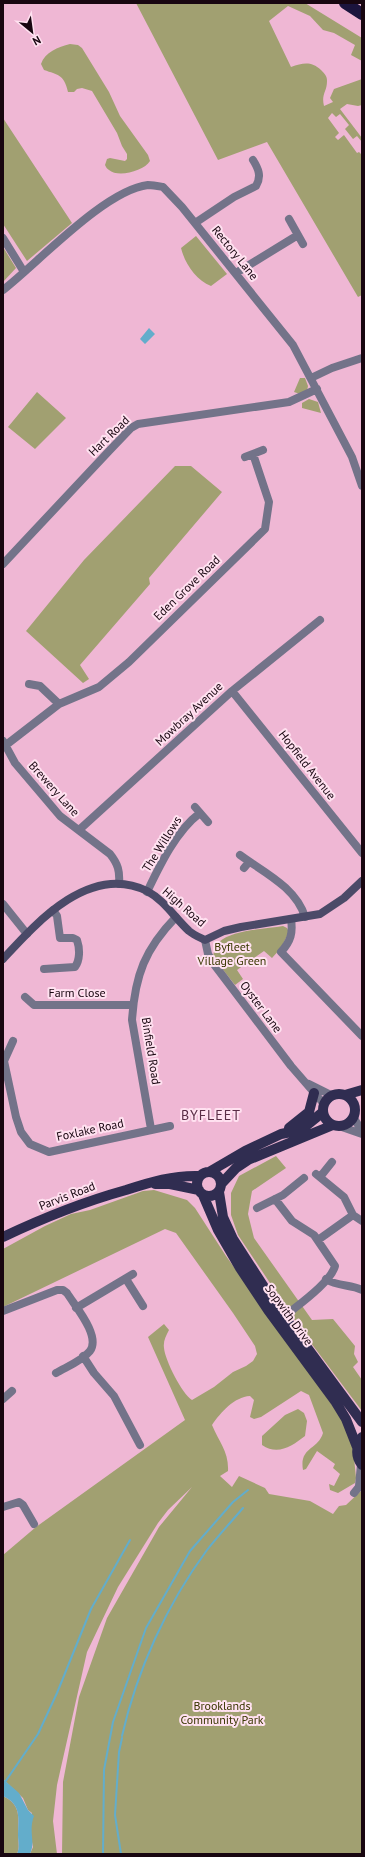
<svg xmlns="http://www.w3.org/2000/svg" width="365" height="1857" font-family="'PT Sans',sans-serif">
  <rect width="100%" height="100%" fill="#efb7d4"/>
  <path fill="#a1a071" d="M136,3H305L362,38V61L351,55L355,45L334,33L323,30L310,16L288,6L269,21L291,67C303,63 311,61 321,70C325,74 327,76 327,81C327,92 321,94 324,106L333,102L330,98L334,89L362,79V105L358,106L347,104L340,109L362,138V142L357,136L353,139L345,129L349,125L340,114L336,117L332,113L328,118L339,133L335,137L338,140L344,135L357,153L359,152L362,155V295L358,297L267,142L218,160Z
    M70,44L78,45L82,48L109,92L120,116L148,155L150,161C144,171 118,178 109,170C107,169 106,167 105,165L107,159L110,158L125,161L127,159V154L122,146L117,133L92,91L82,88L77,89L74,92H68C64,74 58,75 44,70L41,64C45,52 58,47 70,44Z
    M3,118L72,223L27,261L3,224Z
    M196,236L227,274L211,286C196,280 185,264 181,248Z
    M3,247L16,268L3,282Z
    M300,378H305L308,386L307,391L300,394L294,392Z
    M37,392L66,418L35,449L8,427Z
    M309,399L318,402L321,413L302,408V403Z
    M175,466H191L222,492L149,578L150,584L80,665L89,679L83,683L26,631L84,560Z
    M283,926L287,928L289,932L281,948L272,958L264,951L237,970L243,979L235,985L213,957C214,952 215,946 219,942C232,930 265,929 283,926Z
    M276,1156L286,1168L252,1191L248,1214L254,1238L312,1320L333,1319L355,1346L354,1354L358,1362L353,1367L362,1380V1411L302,1331L238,1235L231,1215V1193L239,1176Z
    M154,1190L187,1200L195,1208L226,1256L343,1420L353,1447L356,1478L355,1483L338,1493L330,1490L329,1484L334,1486L340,1474L333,1468L335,1464L317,1451L306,1469L303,1470C299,1447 318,1450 323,1433L309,1395L301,1391L261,1417L254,1419L250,1417L254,1400L250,1396C234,1397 221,1412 212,1425C219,1442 229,1452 228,1471L220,1476L232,1487L239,1476L265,1488L269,1494L310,1501L333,1514L339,1506L346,1505L362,1490V1854H62L63,1782L79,1697L107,1618L159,1527L192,1487L168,1510L158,1523L118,1587L87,1652L57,1785L53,1821L57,1854H30L33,1847L30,1832L32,1813L28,1810L23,1798L3,1779V1555L36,1527L185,1420L148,1337L164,1324L169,1330C166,1336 163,1341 164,1348C165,1360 182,1394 192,1400L214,1387L233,1372L246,1366L253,1361L257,1354L255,1346L233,1313L176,1233L165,1229L3,1307V1249L45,1226L71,1214L90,1210L143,1191Z
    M298,1409L304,1413L307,1421L305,1436C292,1446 278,1456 262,1445V1436L285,1415Z
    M3,1796C22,1805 18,1818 18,1835C18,1842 20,1847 17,1854H3Z"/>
  <path fill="#63adcb" d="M149,328L155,334L145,344L140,339Z
    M3,1779L19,1793L28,1810L34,1816C28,1832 36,1841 30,1854H17C20,1847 18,1842 18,1835C18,1818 22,1805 3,1796Z"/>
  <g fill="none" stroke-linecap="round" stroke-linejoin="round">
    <path stroke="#63adcb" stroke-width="2" d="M122,1736C137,1670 167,1604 207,1550C218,1536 231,1522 243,1508
      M3,1785L38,1734L57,1693L91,1609L130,1540
      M103,1854L104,1770L113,1722L146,1628L190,1551L233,1502L248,1490
      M121,1854L115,1815L119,1752L122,1738"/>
    <path stroke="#737389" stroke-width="8" d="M289,219L303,244
      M195,223L234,197L256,186C262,176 258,168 253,160
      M3,238L24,272
      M236,273L298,235
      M3,290C39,262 105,190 148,185C154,185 158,186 163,187L182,207L293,345L352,457L362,486
      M311,378L332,368L362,358
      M245,457L263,450
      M3,564L109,451L131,428L138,424L289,402L317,389
      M29,684L40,686L59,704
      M232,691L362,853
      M3,741L15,763L60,816L110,854C118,864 120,871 119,884
      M6,745L59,704L99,687L129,662L265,529L269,502L253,454
      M195,807L208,822
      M79,830L232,691L320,620
      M240,855C263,872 296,887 305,917
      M244,868L249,862
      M147,892C160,865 176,831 200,813
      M3,904L27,934
      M291,919C293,933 291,941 281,952L362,1036
      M205,940L208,954L213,963L291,1066L324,1104
      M44,969L75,967C80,960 80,949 77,940L73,938H60L57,916L53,910
      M25,997L34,1005H133
      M13,1041L4,1061L16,1117L21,1132L30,1144L49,1152L170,1126
      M309,1084L333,1096
      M353,1117L362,1131
      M339,1126L362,1134
      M151,1129L132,1020C135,975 145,949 176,917
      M316,1174L344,1197L353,1215L362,1221
      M320,1177L332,1162
      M275,1199L292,1221L314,1235L335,1266C331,1282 298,1305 285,1316
      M257,1208L283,1195L304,1178
      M318,1240L353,1215
      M126,1279L143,1306
      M326,1279C338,1287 350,1284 362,1290
      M76,1308L133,1274
      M3,1311L57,1290H63L67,1293C75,1306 101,1336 90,1351C82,1361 66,1367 56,1373
      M83,1356L94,1373L114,1396L140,1445
      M3,1399L12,1391
      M359,1486L361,1464
      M354,1493L362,1483
      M3,1507L19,1502L23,1505L34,1524"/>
    <path stroke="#4b4a68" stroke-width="8" d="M3,959C37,922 90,863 147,891C164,900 175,918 189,931C194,935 199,937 205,940L224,931L241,927L320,914L344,898L362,881"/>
    <path stroke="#302d51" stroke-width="10" d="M323 1110a16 16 0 1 1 32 0a16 16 0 1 1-32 0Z
      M345,1095L362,1090
      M289,1128L309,1112L314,1093
      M197 1184a12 12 0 1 1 24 0a12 12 0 1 1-24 0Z
      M209,1172L245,1151L281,1134L291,1132L307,1125L323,1112
      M222,1183L236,1168L248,1160L333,1125
      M155,1184H170L199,1190
      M219,1192L223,1217L233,1239L275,1304L362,1422
      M203,1195L218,1230L240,1268L268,1310L335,1401L346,1419L357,1447
      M3,1237C43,1218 83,1202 126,1190C151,1182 173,1175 200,1176
      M362,1437C356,1447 355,1456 362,1465"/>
    <path stroke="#1b143d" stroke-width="12" d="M345,3L362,14"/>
  </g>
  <g text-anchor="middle" stroke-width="4" stroke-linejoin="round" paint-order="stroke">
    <g font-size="12" fill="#180610" stroke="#ffe1f0">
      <text transform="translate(235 253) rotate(51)" y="4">Rectory Lane</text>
      <text transform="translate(109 436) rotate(-44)" y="4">Hart Road</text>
      <text transform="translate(187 588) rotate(-44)" y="4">Eden Grove Road</text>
      <text transform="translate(189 714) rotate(-43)" y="4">Mowbray Avenue</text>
      <text transform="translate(307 765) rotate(52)" y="4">Hopfield Avenue</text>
      <text transform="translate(54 789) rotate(48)" y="4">Brewery Lane</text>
      <text transform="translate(162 844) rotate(-58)" y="4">The Willows</text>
      <text transform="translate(184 907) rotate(41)" y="4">High Road</text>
      <text x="77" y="997">Farm Close</text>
      <text transform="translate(261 1007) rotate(53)" y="4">Oyster Lane</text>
      <text transform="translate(151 1051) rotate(81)" y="4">Binfield Road</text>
      <text transform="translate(90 1130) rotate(-12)" y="4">Foxlake Road</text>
      <text transform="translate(67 1196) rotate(-21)" y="4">Parvis Road</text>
      <text transform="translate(289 1315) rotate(54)" y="4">Sopwith Drive</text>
    </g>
    <g font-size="12" fill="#393600" stroke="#ffe1f0">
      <text x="232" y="951">Byfleet<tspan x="232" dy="14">Village Green</tspan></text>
      <text x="222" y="1710">Brooklands<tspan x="222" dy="14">Community Park</tspan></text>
    </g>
    <g font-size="14" letter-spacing="1" fill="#5a2d46" stroke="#ffe1f0">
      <text x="211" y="1120">BYFLEET</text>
    </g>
  </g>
  <rect width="365" height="1857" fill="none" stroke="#180610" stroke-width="8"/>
  <g transform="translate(32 32) rotate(151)" stroke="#ffe1f0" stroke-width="3" paint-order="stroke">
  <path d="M0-3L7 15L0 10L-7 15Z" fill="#180610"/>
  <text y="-6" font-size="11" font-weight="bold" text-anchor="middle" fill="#180610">N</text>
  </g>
</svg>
